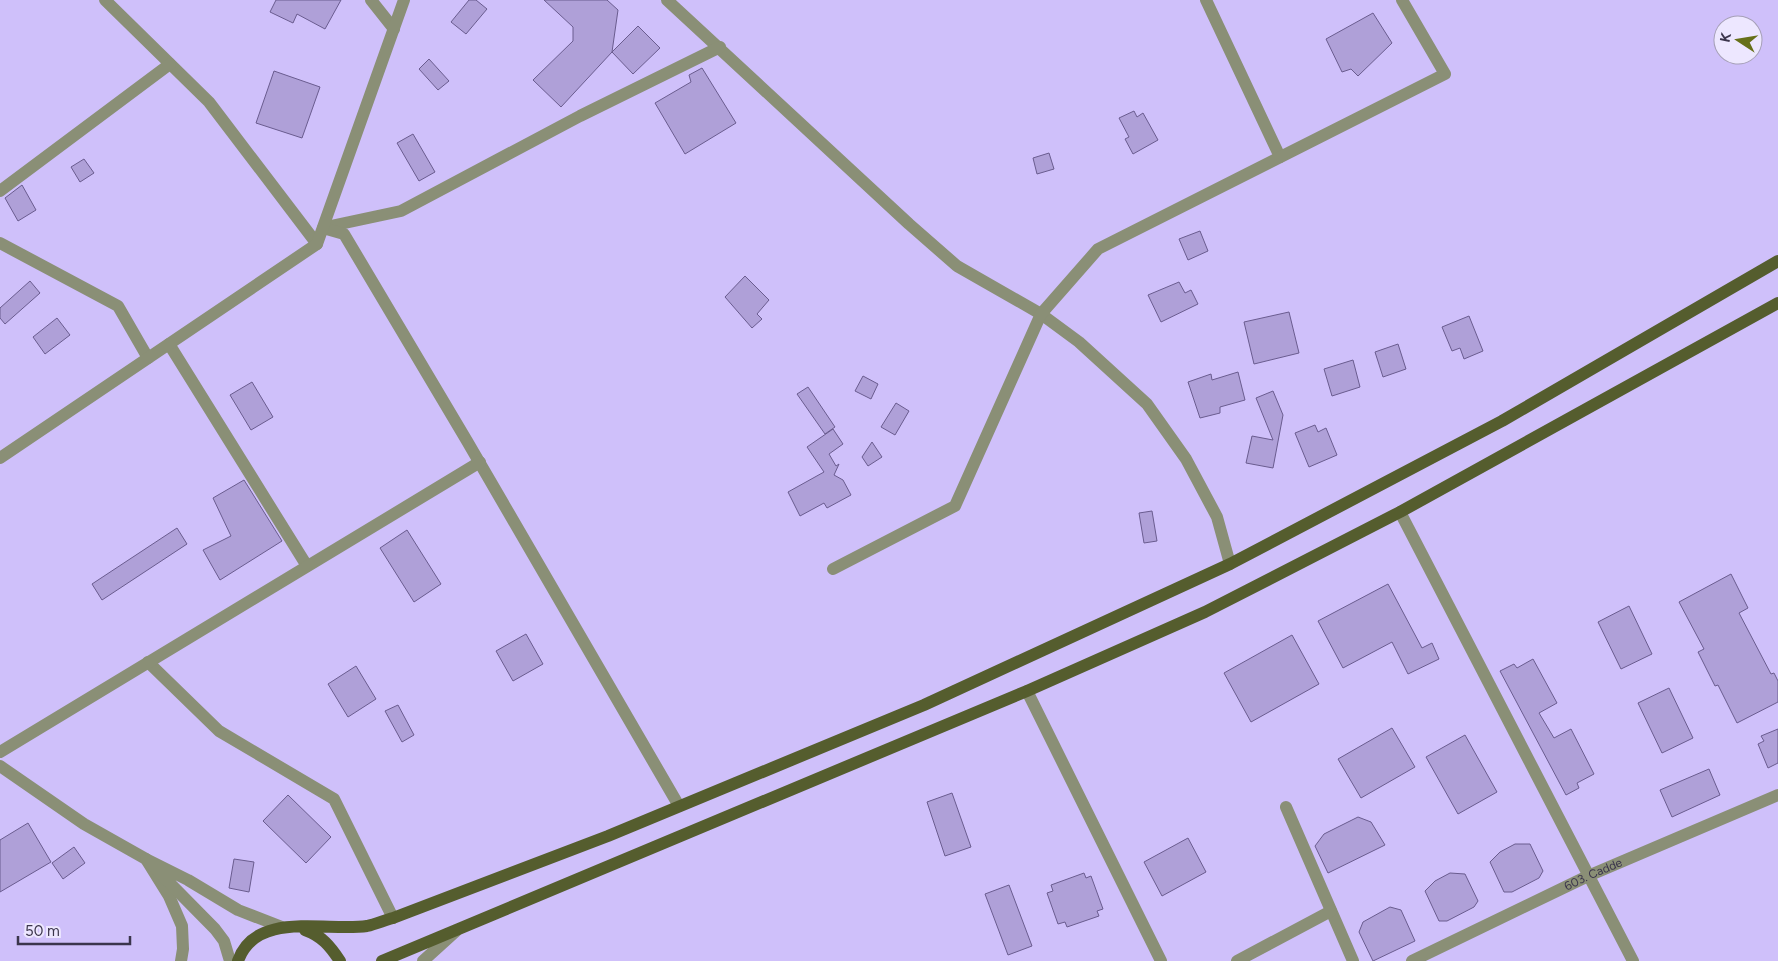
<svg xmlns="http://www.w3.org/2000/svg" width="1778" height="961" font-family="Figtree,sans-serif">
  <rect width="100%" height="100%" fill="#cfc0fa"/>
  <path fill="#afa0d8" stroke="#6a5c8f" d="M276,0H341L325,29L297,14L293,23L270,12Z
    M469,0H476L487,9L466,34L451,22Z
    M544,0H607L618,10L612,52L561,107L533,80L573,41V27Z
    M1373,13L1392,43L1358,76L1351,69L1342,72L1326,39Z
    M638,26L660,48L633,74L612,52Z
    M429,59L449,81L438,90L419,69Z
    M702,68L736,123L685,154L655,103L691,82L689,75Z
    M274,71L320,87L302,138L256,123Z
    M1134,111L1137,117L1143,113L1158,140L1133,154L1125,139L1129,137L1119,118Z
    M413,134L435,172L419,181L397,143Z
    M1049,153L1054,169L1037,174L1033,158Z
    M84,159L94,173L80,182L71,167Z
    M22,185L36,210L18,221L5,198Z
    M1200,231L1208,251L1188,260L1179,239Z
    M745,276L769,300L757,314L762,319L752,328L725,297Z
    M30,281L40,293L5,324L0,318V308Z
    M1179,282L1185,293L1191,290L1198,304L1161,322L1148,295Z
    M1289,312L1299,353L1254,364L1244,322Z
    M1469,316L1483,351L1464,359L1460,348L1452,351L1442,327Z
    M57,318L70,335L45,354L33,337Z
    M1398,344L1406,369L1383,377L1375,352Z
    M1353,360L1360,387L1332,396L1324,369Z
    M1238,372L1245,400L1220,407V413L1200,418L1188,382L1211,374L1212,380Z
    M863,376L878,384L871,399L855,391Z
    M252,382L273,417L251,430L230,395Z
    M808,387L835,427L825,434L797,394Z
    M1273,391L1283,415L1273,468L1246,463L1252,436L1273,440L1256,398Z
    M896,403L909,411L895,435L881,427Z
    M1315,425L1318,432L1326,428L1337,455L1309,467L1295,433Z
    M833,429L843,444L829,454L836,466L839,464L834,475L843,480L851,495L827,508L824,503L800,516L788,492L824,472L807,447Z
    M872,442L882,457L868,466L862,457Z
    M244,480L282,541L220,580L203,550L231,536L213,498Z
    M1152,511L1157,541L1144,543L1139,513Z
    M177,528L187,544L102,600L92,584Z
    M407,530L441,584L414,602L380,548Z
    M1731,574L1748,608L1739,613L1771,674L1774,673L1778,681V702L1737,723L1718,685L1715,686L1698,652L1704,649L1679,602Z
    M1388,584L1422,648L1432,643L1439,659L1408,674L1392,642L1343,668L1318,621Z
    M1629,606L1652,654L1621,669L1598,622Z
    M526,634L543,664L513,681L496,651Z
    M1292,635L1319,684L1251,722L1224,673Z
    M1533,659L1557,703L1539,713L1554,738L1571,729L1594,774L1577,783L1579,788L1566,795L1500,671L1514,664L1517,668Z
    M356,666L376,699L348,717L328,684Z
    M1669,688L1693,738L1662,753L1638,703Z
    M398,705L414,735L402,742L385,711Z
    M1392,728L1415,767L1361,798L1338,759Z
    M1778,729V763L1768,768L1758,744L1764,741L1761,736Z
    M1465,735L1497,792L1458,814L1426,757Z
    M1709,769L1720,795L1672,817L1660,790Z
    M952,793L971,847L945,856L927,802Z
    M288,795L331,837L306,863L263,821Z
    M1358,817L1371,822L1385,845L1328,873L1315,846L1324,834Z
    M28,823L51,862L0,892V840Z
    M1188,838L1206,872L1162,896L1144,862Z
    M1515,844H1530L1543,871L1539,878L1512,892H1504L1490,862L1500,852Z
    M74,847L85,863L63,879L52,863Z
    M234,859L254,862L249,892L229,888Z
    M1084,873L1086,878L1091,876L1103,909L1097,911L1099,916L1067,927L1065,922L1058,924L1047,893L1053,891L1051,885Z
    M1450,873L1465,874L1478,901L1474,907L1447,921H1439L1425,891L1435,881Z
    M1009,885L1032,946L1008,955L985,894Z
    M1390,907L1401,910L1415,941L1373,961L1359,932L1363,922Z"/>
  <g fill="none" stroke-linecap="round" stroke-linejoin="round">
    <g stroke="#8a8f76" stroke-width="12">
      <path d="M105,0L209,102L317,244"/>
      <path d="M371,0L394,29"/>
      <path d="M667,0L909,224L957,266L1041,314L1079,342L1147,404L1186,459L1217,517L1230,564"/>
      <path d="M1206,0L1280,157"/>
      <path d="M0,191L170,64"/>
      <path d="M326,227L401,211L580,116L720,47"/>
      <path d="M323,228L344,234L467,441L679,806"/>
      <path d="M0,243L118,306L148,358"/>
      <path d="M169,344L307,566"/>
      <path d="M0,458L317,244L404,0"/>
      <path d="M1400,512L1633,961"/>
      <path d="M833,569L955,506L1041,314L1098,249L1445,74L1402,0"/>
      <path d="M148,662L219,731L334,799L393,918"/>
      <path d="M1027,691L1161,961"/>
      <path d="M0,752L480,462"/>
      <path d="M0,766L84,824L146,859L169,896L182,926L183,949L181,961"/>
      <path d="M1286,807L1353,961"/>
      <path d="M230,961L224,941L215,929L146,859L188,880L238,910L282,927"/>
      <path d="M423,961L456,931"/>
      <path d="M1237,961L1331,911"/>
      <path id="s1" d="M1412,961L1588,876L1778,795"/>
    </g>
    <path stroke="#555d2e" stroke-width="12" d="M305,930C322,936 330,946 340,961
      M238,961C255,910 328,932 367,926C376,924 385,920 393,918L608,836L924,705L1230,564L1502,421L1778,261
      M382,961L1027,691L1205,612L1400,512L1778,303"/>
  </g>
  <g text-anchor="middle" stroke-width="5" stroke-linejoin="round" paint-order="stroke">
    <g font-size="12" fill="#3b354c" stroke="#ede7ff">
      <text dy="4" stroke="none"><textPath href="#s1" startOffset="201">603. Cadde</textPath></text>
    </g>
  </g>
  <g transform="translate(1738 40) rotate(282)"><circle r="24" fill="#ede7ff" stroke="#a6a0b7"/>
  <path d="M0-4L9 19L0 12L-9 19Z" fill="#667019"/>
  <text y="-8" font-size="14" font-weight="bold" text-anchor="middle" fill="#3b354c">K</text>
  </g>
  <path d="M18 936v8h112v-8" fill="none" stroke="#3b354c" stroke-width="2.5"/>
  <text x="25" y="936" font-size="15" fill="#3b354c" stroke="#ede7ff" stroke-width="4" paint-order="stroke">50 m</text>
</svg>
